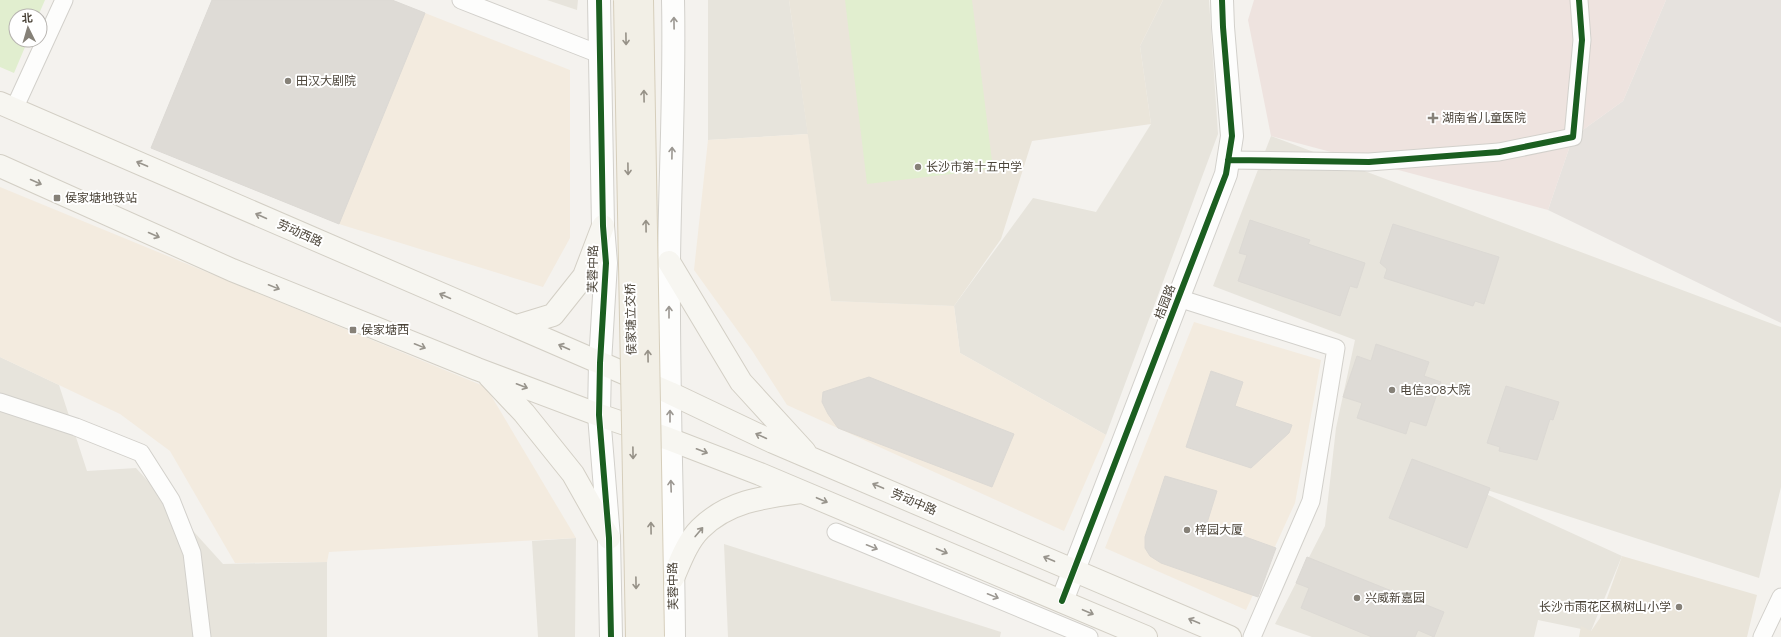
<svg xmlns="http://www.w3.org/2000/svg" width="1781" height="637" font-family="'DM Sans','Noto Sans SC',sans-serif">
  <rect width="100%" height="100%" fill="#f4f2ee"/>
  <path fill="#e7e4dc" d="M547,0H578L577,10Z
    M708,0H789L808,134L708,140Z
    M1163,0H1209L1218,134L1106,435L960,353L954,306L1033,198L1096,212L1151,124L1140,46Z
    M1271,136L1781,327V487L1759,578L1453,479L1622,556L1591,631L1538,620L1534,637H1312L1275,624L1325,526L1336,428L1355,340L1213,286Z
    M0,357L59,385L87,471L136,468L223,564L327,562V637H0Z
    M576,538L575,637H538L532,541Z
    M724,544L1001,632L1000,637H728Z"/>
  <path fill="#f3ebdf" d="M425,13L570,70V238L543,287L339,224Z
    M808,134L831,301L954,306L960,353L1106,435L1064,531L787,405L753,352L694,270L708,140Z
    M0,187L486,387L576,538L329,552L327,562L235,563L170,451L120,414L0,357Z
    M1194,322L1321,360L1295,503L1246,610L1105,548Z"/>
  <path fill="#e6e2de" d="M1666,0H1781V323L1548,210L1573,137L1623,101Z"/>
  <path fill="#eae5da" d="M789,0H1163L1140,46L1151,124L1032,141L1001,239L954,306L831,301Z
    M1622,556L1757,595L1747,637H1579L1581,626L1591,631L1600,618Z"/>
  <path fill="#eee3df" d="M1254,0H1666L1623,101L1573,137L1548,210L1271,136L1248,20Z"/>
  <path fill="#e1eecf" d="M0,0H45L38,16H16V40H28L14,73L0,67Z
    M845,0H972L993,169L867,184Z"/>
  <path fill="#dedbd6" stroke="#dcd9d4" d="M212,0H392L425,13L339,224L151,148Z
    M1250,220L1310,240L1308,244L1365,263L1357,288L1350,286L1340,316L1238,281L1247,255L1239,253Z
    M1393,224L1499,257L1484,304L1475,301L1473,306L1384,278L1387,269L1380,263Z
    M1376,344L1429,362L1424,376L1441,382L1426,426L1410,421L1406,434L1357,418L1362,403L1343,397L1357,356L1371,361Z
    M1211,371L1243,382L1235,406L1292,425L1289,433L1251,468L1186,447Z
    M869,377L1014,434L992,487L838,428L828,414L822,402L823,392Z
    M1506,386L1559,402L1553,420L1550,419L1537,460L1499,451L1500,447L1487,443Z
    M1412,459L1490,488L1467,548L1389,518Z
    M1165,476L1217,491L1207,523L1276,548L1258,597L1161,563L1150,556L1145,548V537Z
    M1307,557L1444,612L1434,637L1418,630L1415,637H1372L1301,608L1309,588L1296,583Z"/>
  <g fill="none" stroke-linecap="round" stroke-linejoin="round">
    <defs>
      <path id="minor" d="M461,0L599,54
        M14,109L64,0
        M1228,160L1369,162L1499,152L1573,137L1582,40L1579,0
        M1178,298L1336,348L1311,501L1252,637
        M0,402L76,427L141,453L171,500L192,553L202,637
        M836,532L1089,637
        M1762,637L1781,597"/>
      <path id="tertiary" d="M599,0L603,226L606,263L600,363L599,415L609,538L611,637
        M673,0C675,87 670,175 669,262C668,387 673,512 674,637
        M1062,601L1226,174L1232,136L1223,27L1222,0"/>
      <path id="secondary" d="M0,103L670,393L773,442L1230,637
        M0,166L232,270L477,369L599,415L669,439L760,474L1146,637
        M669,262L741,382L805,452
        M517,326L553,315L584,276L603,226
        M489,376L524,413L573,474L609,538
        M673,578C680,562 687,542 700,529C728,501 764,497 802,492"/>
    </defs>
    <use href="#minor" stroke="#d2d0cb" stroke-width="19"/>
    <use href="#tertiary" stroke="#d2d0cb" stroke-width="24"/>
    <use href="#secondary" stroke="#d3cfc5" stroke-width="24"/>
    <use href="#minor" stroke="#fdfdfc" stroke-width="17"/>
    <use href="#tertiary" stroke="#fdfdfc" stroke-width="22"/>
    <use href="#secondary" stroke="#f7f6f1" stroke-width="22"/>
    <defs>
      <path id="primary-bridge" d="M625,0L637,637
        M642,0L653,637"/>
    </defs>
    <use href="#primary-bridge" stroke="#d6cebb" stroke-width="24" stroke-linecap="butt"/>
    <use href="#primary-bridge" stroke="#f2efe6" stroke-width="22"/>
    <defs>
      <path id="cycleway" d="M599,0L603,226L606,263L600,363L599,415L609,538L611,637
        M1228,160L1369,162L1499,152L1573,137L1582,40L1579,0
        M1062,601L1226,174L1232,136L1223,27L1222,0"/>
    </defs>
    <use href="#cycleway" stroke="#fff" stroke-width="8"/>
    <use href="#cycleway" stroke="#1b5e20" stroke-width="6"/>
  </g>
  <defs><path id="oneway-shaft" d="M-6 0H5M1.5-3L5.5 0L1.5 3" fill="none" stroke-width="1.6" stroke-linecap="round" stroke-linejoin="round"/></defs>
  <g stroke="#9b9791">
    <use href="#oneway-shaft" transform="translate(674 23) rotate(-91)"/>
    <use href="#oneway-shaft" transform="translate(672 153) rotate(-89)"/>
    <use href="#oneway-shaft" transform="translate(669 312) rotate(-90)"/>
    <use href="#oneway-shaft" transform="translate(670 416) rotate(-90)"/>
    <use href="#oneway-shaft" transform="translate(671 486) rotate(-92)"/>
    <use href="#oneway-shaft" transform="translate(872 547) rotate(22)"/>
    <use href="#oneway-shaft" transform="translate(993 596) rotate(22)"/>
  </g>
  <g stroke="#969187">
    <use href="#oneway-shaft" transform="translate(626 39) rotate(89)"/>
    <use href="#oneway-shaft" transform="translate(644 96) rotate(-91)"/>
    <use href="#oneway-shaft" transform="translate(628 169) rotate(89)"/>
    <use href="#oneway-shaft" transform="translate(646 226) rotate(-91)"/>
    <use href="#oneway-shaft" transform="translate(648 356) rotate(-91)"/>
    <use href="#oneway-shaft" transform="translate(633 453) rotate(89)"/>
    <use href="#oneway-shaft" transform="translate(651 528) rotate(-91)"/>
    <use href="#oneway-shaft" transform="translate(636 583) rotate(89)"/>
  </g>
  <g stroke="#98948c">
    <use href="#oneway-shaft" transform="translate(142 164) rotate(-157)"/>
    <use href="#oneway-shaft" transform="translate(36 182) rotate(24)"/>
    <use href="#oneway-shaft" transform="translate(261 216) rotate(-156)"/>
    <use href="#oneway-shaft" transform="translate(154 235) rotate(24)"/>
    <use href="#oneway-shaft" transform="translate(274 287) rotate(22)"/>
    <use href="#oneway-shaft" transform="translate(445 296) rotate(-156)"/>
    <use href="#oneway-shaft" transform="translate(420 346) rotate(22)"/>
    <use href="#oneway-shaft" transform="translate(564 347) rotate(-156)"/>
    <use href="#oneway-shaft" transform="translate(522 386) rotate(21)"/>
    <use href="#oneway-shaft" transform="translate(761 436) rotate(-155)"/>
    <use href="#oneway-shaft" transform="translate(702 451) rotate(21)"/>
    <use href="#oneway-shaft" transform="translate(878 486) rotate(-157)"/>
    <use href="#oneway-shaft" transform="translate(822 500) rotate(23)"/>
    <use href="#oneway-shaft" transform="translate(699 532) rotate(-50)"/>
    <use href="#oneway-shaft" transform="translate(942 551) rotate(23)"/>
    <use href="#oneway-shaft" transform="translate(1049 559) rotate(-157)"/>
    <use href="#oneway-shaft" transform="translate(1088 612) rotate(23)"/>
    <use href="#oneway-shaft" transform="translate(1194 621) rotate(-157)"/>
  </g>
  <g fill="#868178" stroke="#fff" stroke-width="1.5">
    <circle cx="288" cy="81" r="4"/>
    <path d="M1431 112h4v4h4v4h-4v4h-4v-4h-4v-4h4z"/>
    <circle cx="918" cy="167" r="4"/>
    <rect x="53" y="194" width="8" height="8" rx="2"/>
    <rect x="349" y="326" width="8" height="8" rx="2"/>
    <circle cx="1392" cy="390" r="4"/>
    <circle cx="1187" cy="530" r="4"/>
    <circle cx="1357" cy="598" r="4"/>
    <circle cx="1679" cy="607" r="4"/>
  </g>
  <g text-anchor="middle" stroke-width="4" stroke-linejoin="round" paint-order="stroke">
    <g font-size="12" fill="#4b4439" stroke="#fff" text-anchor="start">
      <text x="296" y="85">田汉大剧院</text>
      <text x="1442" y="122">湖南省儿童医院</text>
      <text x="926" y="171">长沙市第十五中学</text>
      <text x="65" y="202">侯家塘地铁站</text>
      <text x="361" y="334">侯家塘西</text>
      <text x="1400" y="394">电信308大院</text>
      <text x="1195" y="534">梓园大厦</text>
      <text x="1365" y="602">兴威新嘉园</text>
      <text x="1671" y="611" text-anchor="end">长沙市雨花区枫树山小学</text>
    </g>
    <g font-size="12" fill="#4b4439" stroke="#fff">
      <text transform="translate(300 233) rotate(24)" y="4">劳动西路</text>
      <text transform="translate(593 269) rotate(-89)" y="4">芙蓉中路</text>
      <text transform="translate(1165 302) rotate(-69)" y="4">桔园路</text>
      <text transform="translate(631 319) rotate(-91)" y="4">侯家塘立交桥</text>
      <text transform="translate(914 502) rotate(23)" y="4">劳动中路</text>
      <text transform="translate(673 586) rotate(-91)" y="4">芙蓉中路</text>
    </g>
  </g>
  <g transform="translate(28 28) rotate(355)"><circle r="19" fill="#ffffff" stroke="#b7b4b0"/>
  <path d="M0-3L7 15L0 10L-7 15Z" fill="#868178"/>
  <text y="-6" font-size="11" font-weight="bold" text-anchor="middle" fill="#4b4439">北</text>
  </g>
</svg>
